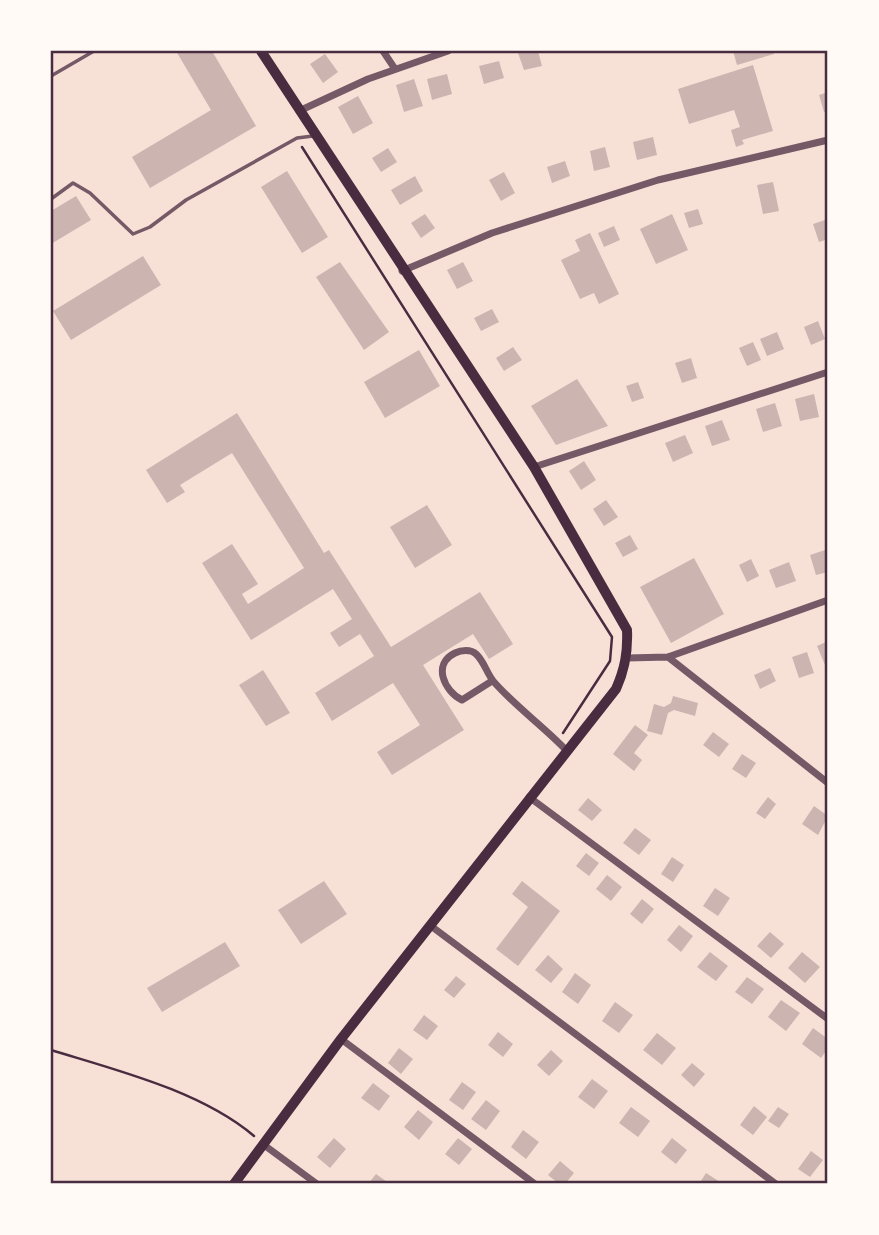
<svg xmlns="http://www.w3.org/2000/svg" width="879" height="1235" font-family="'Golos Text',sans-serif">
  <rect width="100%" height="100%" fill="#f7e1d7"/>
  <path fill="#ccb4b1" d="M176,51H212L256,126L150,188L132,157L211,110Z
    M538,51L542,66L524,70L518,53Z
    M733,51H773L774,54L737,65Z
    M325,54L338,72L323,83L310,64Z
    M499,61L504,78L484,84L479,66Z
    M753,65L773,131L742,140L744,144L736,147L731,130L740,127L734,110L689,124L678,89Z
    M447,74L452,94L432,100L427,79Z
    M414,79L423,106L404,112L396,85Z
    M828,92V111L824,112L819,95Z
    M358,96L373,123L353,134L338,107Z
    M653,137L657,155L637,160L633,142Z
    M605,147L610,167L594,171L590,151Z
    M388,148L397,162L381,172L372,158Z
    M565,161L570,176L552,183L547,167Z
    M287,171L328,237L302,253L261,187Z
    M504,172L515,193L501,201L489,180Z
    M415,176L423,191L400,205L391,190Z
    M773,182L779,211L763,214L757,185Z
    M76,196L91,220L51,244V211Z
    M698,209L703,224L689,228L684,213Z
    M425,214L435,228L421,238L411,223Z
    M672,214L688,250L656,264L640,229Z
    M828,219V239L819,242L813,224Z
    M614,226L620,240L604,247L598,233Z
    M590,233L619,294L599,304L594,293L580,299L561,260L580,251L575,240Z
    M143,256L161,285L71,340L53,311Z
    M340,262L389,332L364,350L316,277Z
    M463,262L473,281L457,289L447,270Z
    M492,309L499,322L481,331L474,318Z
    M818,321L825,339L811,345L804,327Z
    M777,332L784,349L767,356L760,339Z
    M753,342L761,360L747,366L739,348Z
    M513,347L522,360L504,371L496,358Z
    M419,350L440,386L385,418L364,382Z
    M691,358L697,378L682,383L675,363Z
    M577,379L608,426L556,445L531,406Z
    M638,382L644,398L632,402L626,386Z
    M814,394L819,417L800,421L795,399Z
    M775,403L782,426L763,432L756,409Z
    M237,413L324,553L329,550L391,647L480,592L513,644L489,659L473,634L423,665L464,730L392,775L377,752L420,725L393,683L332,721L315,693L374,656L360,634L339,647L330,633L352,619L333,589L251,640L202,563L232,544L258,584L242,594L248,604L304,568L232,453L180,485L185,492L167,503L146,470Z
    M722,420L730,440L712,446L705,426Z
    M685,435L693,453L673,462L665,443Z
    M584,461L596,480L581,490L569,471Z
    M606,500L618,517L604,526L593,509Z
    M427,505L452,545L415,568L390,527Z
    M630,535L638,549L623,557L615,543Z
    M828,549V572L816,575L810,555Z
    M694,558L724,614L671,643L640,587Z
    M751,559L759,576L747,582L739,565Z
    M789,562L796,581L776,588L769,570Z
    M828,641V663L825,665L817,646Z
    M807,652L814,673L799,678L792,657Z
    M770,668L776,681L760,689L754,675Z
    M263,670L290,713L266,726L239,685Z
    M673,696L698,703L695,716L674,710L668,713L662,735L647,731L654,704L664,707L671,703Z
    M635,725L648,735L634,753L642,760L634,771L613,754Z
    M713,732L729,744L719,757L703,745Z
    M742,754L756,763L746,778L732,769Z
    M768,797L776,804L765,819L756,813Z
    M588,798L602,810L592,821L578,810Z
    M814,806L828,816L818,835L802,824Z
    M635,828L651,840L639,855L623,843Z
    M586,853L599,863L589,876L576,866Z
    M672,857L684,865L673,882L661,874Z
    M607,875L622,887L611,901L596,889Z
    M324,881L347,914L301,944L278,910Z
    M522,881L560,911L518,966L496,949L528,907L512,894Z
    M715,888L730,898L718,916L703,906Z
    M642,899L654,909L642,924L630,914Z
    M679,925L693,936L681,952L667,940Z
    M770,932L784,944L771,958L757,946Z
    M225,942L240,966L162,1012L147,988Z
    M710,952L728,966L716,981L697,967Z
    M802,952L820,967L805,983L788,968Z
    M548,955L563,969L551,983L535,970Z
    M575,973L591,985L578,1004L562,992Z
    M456,976L466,984L454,998L444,990Z
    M747,977L764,989L752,1004L735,992Z
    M781,1000L800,1013L786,1031L768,1017Z
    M615,1002L633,1015L619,1033L602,1021Z
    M424,1015L438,1026L427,1040L413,1030Z
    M813,1028L828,1039V1048L821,1058L802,1044Z
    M498,1032L513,1044L503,1057L488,1045Z
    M657,1033L676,1048L662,1065L643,1050Z
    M399,1048L413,1059L401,1074L388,1063Z
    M551,1050L563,1061L549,1076L537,1065Z
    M692,1063L705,1074L694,1087L681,1075Z
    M592,1079L608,1091L594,1109L578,1097Z
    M462,1082L476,1092L463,1110L449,1100Z
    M373,1083L390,1096L379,1111L361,1098Z
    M486,1100L500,1111L486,1130L471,1119Z
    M754,1106L767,1117L753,1135L740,1125Z
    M631,1107L650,1121L638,1137L619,1123Z
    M778,1107L789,1114L779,1128L768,1121Z
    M418,1110L433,1122L419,1140L404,1127Z
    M523,1130L539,1142L526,1159L511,1147Z
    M334,1138L346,1149L330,1168L317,1157Z
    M458,1138L472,1149L459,1165L445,1154Z
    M672,1138L687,1150L676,1164L661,1152Z
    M811,1151L823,1160L810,1177L798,1169Z
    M560,1161L574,1173L565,1184H559L548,1175Z
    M706,1173L720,1182L719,1184H699Z
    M376,1174L390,1184H368Z"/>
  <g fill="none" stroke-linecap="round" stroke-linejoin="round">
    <path stroke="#4a2c40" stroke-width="2.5" d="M302,147L612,637L610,661L563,733
      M51,1050C116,1070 201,1091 254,1136"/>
    <path stroke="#755966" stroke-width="3.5" d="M51,76L94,51
      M51,199L73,183L90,193L133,234L150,227L186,200L297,138L313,136"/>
    <path stroke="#755966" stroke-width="7" d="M383,51L395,69
      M299,111L368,79L448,51
      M402,271L492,233L658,180L828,140
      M534,467L828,372
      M668,657L828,783
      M627,658L668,657L828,600
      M492,681L462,700C444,691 432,664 455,653C461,650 471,649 476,654C484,661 487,674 494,682C516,707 543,726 566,750
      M529,797L828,1019
      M431,926L776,1184
      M341,1039L535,1184
      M264,1145L317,1184"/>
    <path stroke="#4a2c40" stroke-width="10" d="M234,1184L341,1039L616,689C625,669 628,652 627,630L534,467L261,51"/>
  </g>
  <rect width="879" height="1235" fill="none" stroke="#fffaf5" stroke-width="105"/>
  <rect x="52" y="52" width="774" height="1130" fill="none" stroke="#4a2c40" stroke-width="2.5"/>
</svg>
